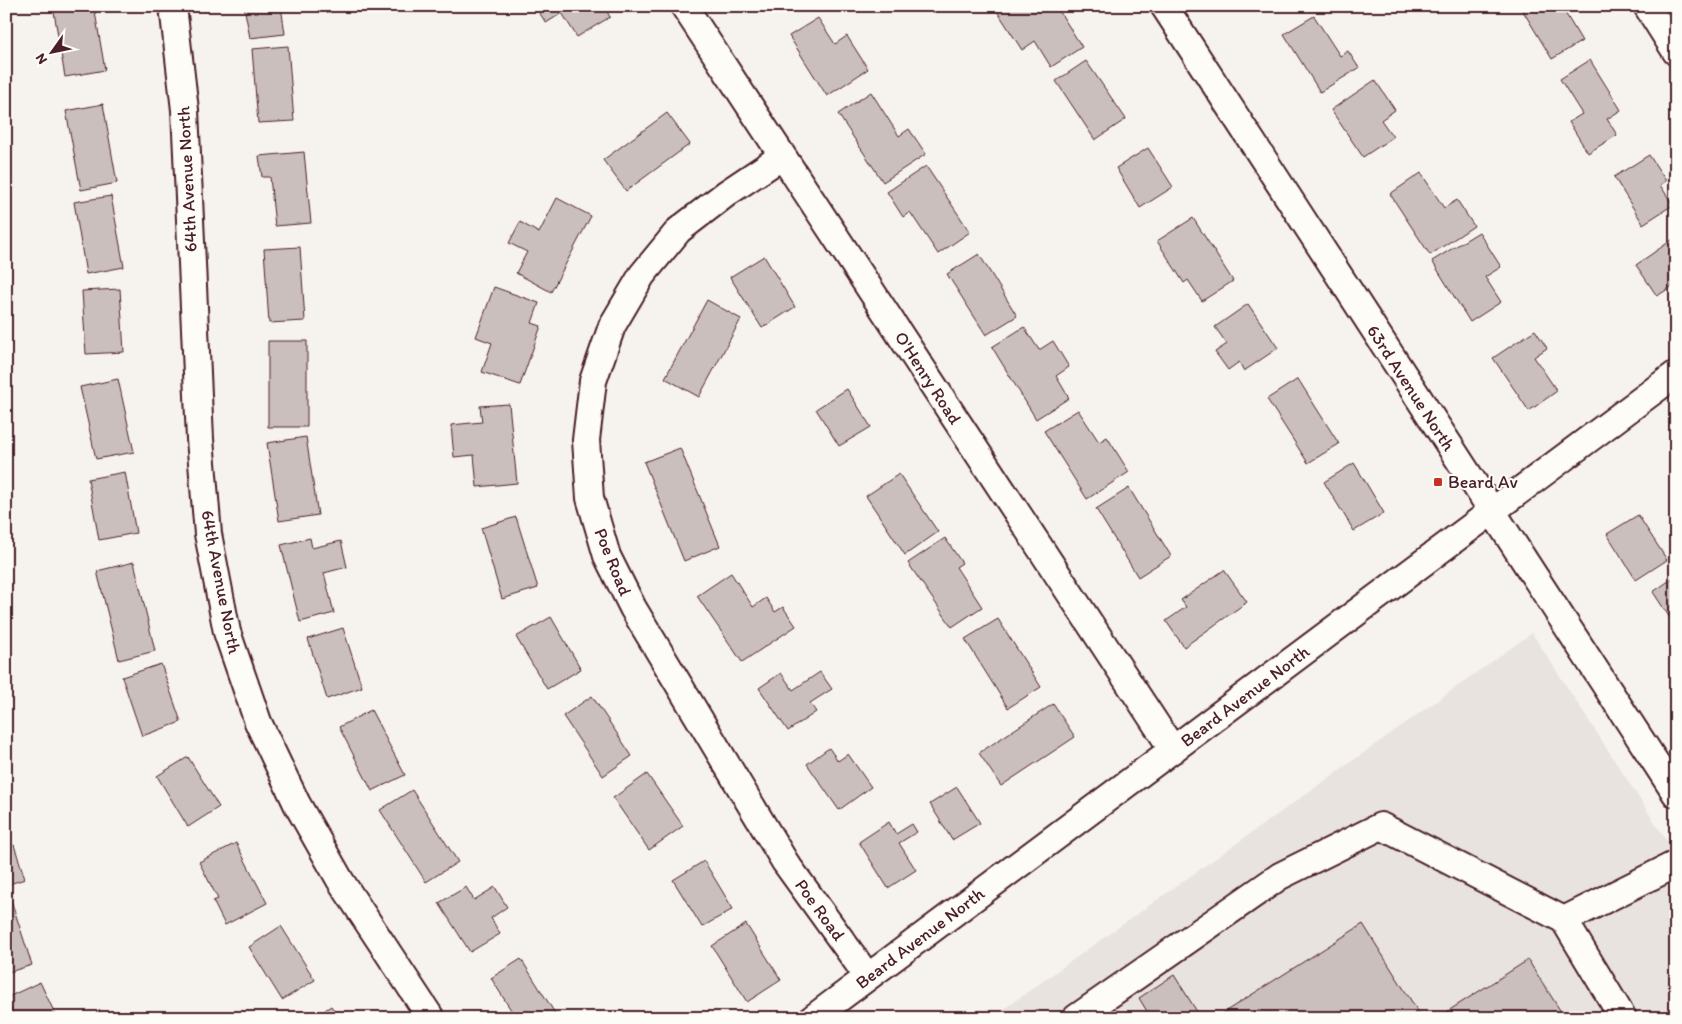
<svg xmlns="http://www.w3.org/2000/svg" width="1682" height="1024" font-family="Itim,sans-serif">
  <rect width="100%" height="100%" fill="#f6f3ef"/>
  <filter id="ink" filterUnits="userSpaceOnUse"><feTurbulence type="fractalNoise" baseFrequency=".02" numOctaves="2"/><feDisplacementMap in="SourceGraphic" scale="10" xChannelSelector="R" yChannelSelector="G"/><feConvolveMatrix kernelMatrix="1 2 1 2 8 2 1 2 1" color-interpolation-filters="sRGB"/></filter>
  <g filter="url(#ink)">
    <path fill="#e9e3e0" d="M1532,633L1676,855V1018H991Z"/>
    <path fill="#cbbfbe" stroke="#4a1f2b" d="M53,6H94L105,70L65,77Z
      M244,6H281L285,34L250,38Z
      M535,6H604L610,17L577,37L562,13L546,23Z
      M771,6H788L776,14Z
      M1005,6H1056L1082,47L1051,67L1035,41L1022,50L997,11Z
      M1520,6H1561L1582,41L1552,59Z
      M1314,16L1340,56L1348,51L1359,68L1320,92L1284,34Z
      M818,18L835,44L847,36L868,69L827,96L789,36Z
      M288,46L294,121L258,123L252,49Z
      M1590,60L1621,110L1607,119L1617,135L1588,153L1569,122L1582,114L1560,79Z
      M1086,61L1126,119L1095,140L1056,81Z
      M1375,80L1395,110L1381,120L1393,137L1363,157L1331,110Z
      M871,92L899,136L909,129L926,154L883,182L838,114Z
      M103,104L117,183L81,190L66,111Z
      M667,113L690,144L626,191L603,160Z
      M1148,148L1173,187L1140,208L1116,168Z
      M304,152L311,223L275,226L270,177H262L259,156Z
      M1649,155L1666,181L1660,185L1673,205L1643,224L1614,177Z
      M926,166L970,232L938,254L910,212L903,217L887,192Z
      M1421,173L1444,208L1457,200L1474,226L1430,255L1390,194Z
      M111,196L124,267L86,274L74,202Z
      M557,198L591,216L551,292L516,273L527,252L509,243L520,222L539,233Z
      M1193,218L1233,281L1202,301L1188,280L1184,283L1157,241Z
      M1479,232L1501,267L1485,277L1501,302L1470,322L1432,261Z
      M1676,237V284L1657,296L1636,265Z
      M300,247L305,321L269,323L264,249Z
      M979,254L1017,316L986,335L947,274Z
      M764,256L795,307L762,328L730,277Z
      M494,287L539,303L532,323L541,326L520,385L482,372L492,343L476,337Z
      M120,289L124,352L86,354L82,291Z
      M707,300L741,319L699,397L665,378Z
      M1248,304L1278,348L1244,371L1239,362L1228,370L1215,352L1227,344L1215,327Z
      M1024,327L1039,350L1053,341L1069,367L1056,376L1069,398L1036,419L992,347Z
      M1535,330L1547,348L1534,357L1557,391L1529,411L1493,358Z
      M268,341H307V427H268Z
      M118,379L134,452L96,459L80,387Z
      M1298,379L1339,444L1308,463L1267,399Z
      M847,389L871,427L839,446L816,409Z
      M509,404L517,483L477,487L474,455L454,457L451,425L482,422L480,406Z
      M1078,410L1099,442L1107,437L1129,472L1087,499L1044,431Z
      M306,437L318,515L279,521L267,443Z
      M680,448L720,546L684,561L644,462Z
      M1354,463L1384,513L1354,531L1324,482Z
      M125,472L136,533L99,540L88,479Z
      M899,474L938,532L905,555L866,496Z
      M1129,488L1171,556L1138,577L1096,509Z
      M1638,515L1667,560L1636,580L1607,534Z
      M516,517L538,588L502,599L481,528Z
      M310,538L312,548L341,541L347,567L324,573L334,613L300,622L281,545Z
      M945,538L962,563L956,567L982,607L952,627L908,563Z
      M134,562L155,651L119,660L97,571Z
      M1224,570L1247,602L1184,647L1166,621L1186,607L1181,600Z
      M731,573L753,607L766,598L775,612L783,607L796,626L742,662L697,596Z
      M1676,576V614L1670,618L1653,592Z
      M551,617L581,669L547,689L516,637Z
      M998,619L1041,687L1008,708L965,639Z
      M343,628L362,687L327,699L308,639Z
      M161,664L181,722L142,736L122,677Z
      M820,672L832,689L810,703L816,712L788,731L759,688L781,673L793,690Z
      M592,696L632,756L603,776L563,716Z
      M1053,704L1075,737L1001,786L979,753Z
      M371,710L405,775L372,791L339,727Z
      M829,748L838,761L848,754L871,787L839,810L807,764Z
      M188,757L219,807L188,827L157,776Z
      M647,774L683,826L649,850L613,798Z
      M957,787L980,823L952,840L930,804Z
      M412,790L458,862L426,882L380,810Z
      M889,822L896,834L912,824L917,832L899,843L916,870L888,888L859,842Z
      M236,843L267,903L225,925L213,901L218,899L199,862Z
      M14,845L25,879L6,885V847Z
      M704,861L733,909L702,927L673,880Z
      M466,887L474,900L495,887L507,907L491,918L500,934L470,952L439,903Z
      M10,897L32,965L6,973V898Z
      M746,924L781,980L747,1002L712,946Z
      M1363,924L1422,1018H1215Z
      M281,926L315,980L282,1000L249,947Z
      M521,959L558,1018H516L491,978Z
      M1528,960L1565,1018H1437Z
      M1174,975L1201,1018H1151L1139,998Z
      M40,982L57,1018H15L6,998Z
      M331,1006L340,1018H313Z"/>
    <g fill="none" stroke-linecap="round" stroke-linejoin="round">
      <defs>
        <path id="minor" d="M173,6L185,110L200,439L208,534L227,632L258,722L297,804L340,880L431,1018
          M684,6L1173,750
          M1164,6L1676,794
          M1647,6L1676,52
          M781,157L727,193L679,230L642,275L612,326L593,381L586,440L590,498L607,556L633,608L785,862L868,977
          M1564,920L1623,1018
          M813,1018L1676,374
          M1076,1018L1280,876L1381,826L1564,920L1676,864"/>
      </defs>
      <use href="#minor" stroke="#4a1f2b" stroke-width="30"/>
      <use href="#minor" stroke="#fdfcf7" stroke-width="26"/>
    </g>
  </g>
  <rect fill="#c8321e" stroke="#fdfcf7" stroke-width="2" x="1433" y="477" width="10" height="10" rx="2.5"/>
  <g text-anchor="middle" stroke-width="4" stroke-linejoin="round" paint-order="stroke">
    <g font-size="18" fill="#4a1f2b" stroke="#fdfcf7">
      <text transform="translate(187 179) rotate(-93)" y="6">64th Avenue North</text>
      <text transform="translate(928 378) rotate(57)" y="6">O'Henry Road</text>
      <text transform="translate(1411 388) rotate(57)" y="6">63rd Avenue North</text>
      <text transform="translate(613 562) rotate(68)" y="6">Poe Road</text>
      <text transform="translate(221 582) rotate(79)" y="6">64th Avenue North</text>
      <text transform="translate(1245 696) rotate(-37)" y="6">Beard Avenue North</text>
      <text transform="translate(820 910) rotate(54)" y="6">Poe Road</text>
      <text transform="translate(920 938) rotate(-37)" y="6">Beard Avenue North</text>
    </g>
    <g font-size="18" fill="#4a1f2b" stroke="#fdfcf7" text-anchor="start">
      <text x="1448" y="488">Beard Av</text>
    </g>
  </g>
  <rect width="1682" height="1024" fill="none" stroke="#fdfcf7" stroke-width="25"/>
  <rect x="12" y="12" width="1657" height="999" fill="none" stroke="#4a1f2b" stroke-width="2" filter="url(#ink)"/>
  <g transform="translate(52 52) rotate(237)" stroke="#fdfcf7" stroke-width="4" paint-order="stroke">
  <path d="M0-4L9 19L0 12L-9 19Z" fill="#4a1f2b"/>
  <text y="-8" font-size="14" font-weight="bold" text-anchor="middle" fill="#4a1f2b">N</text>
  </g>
</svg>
